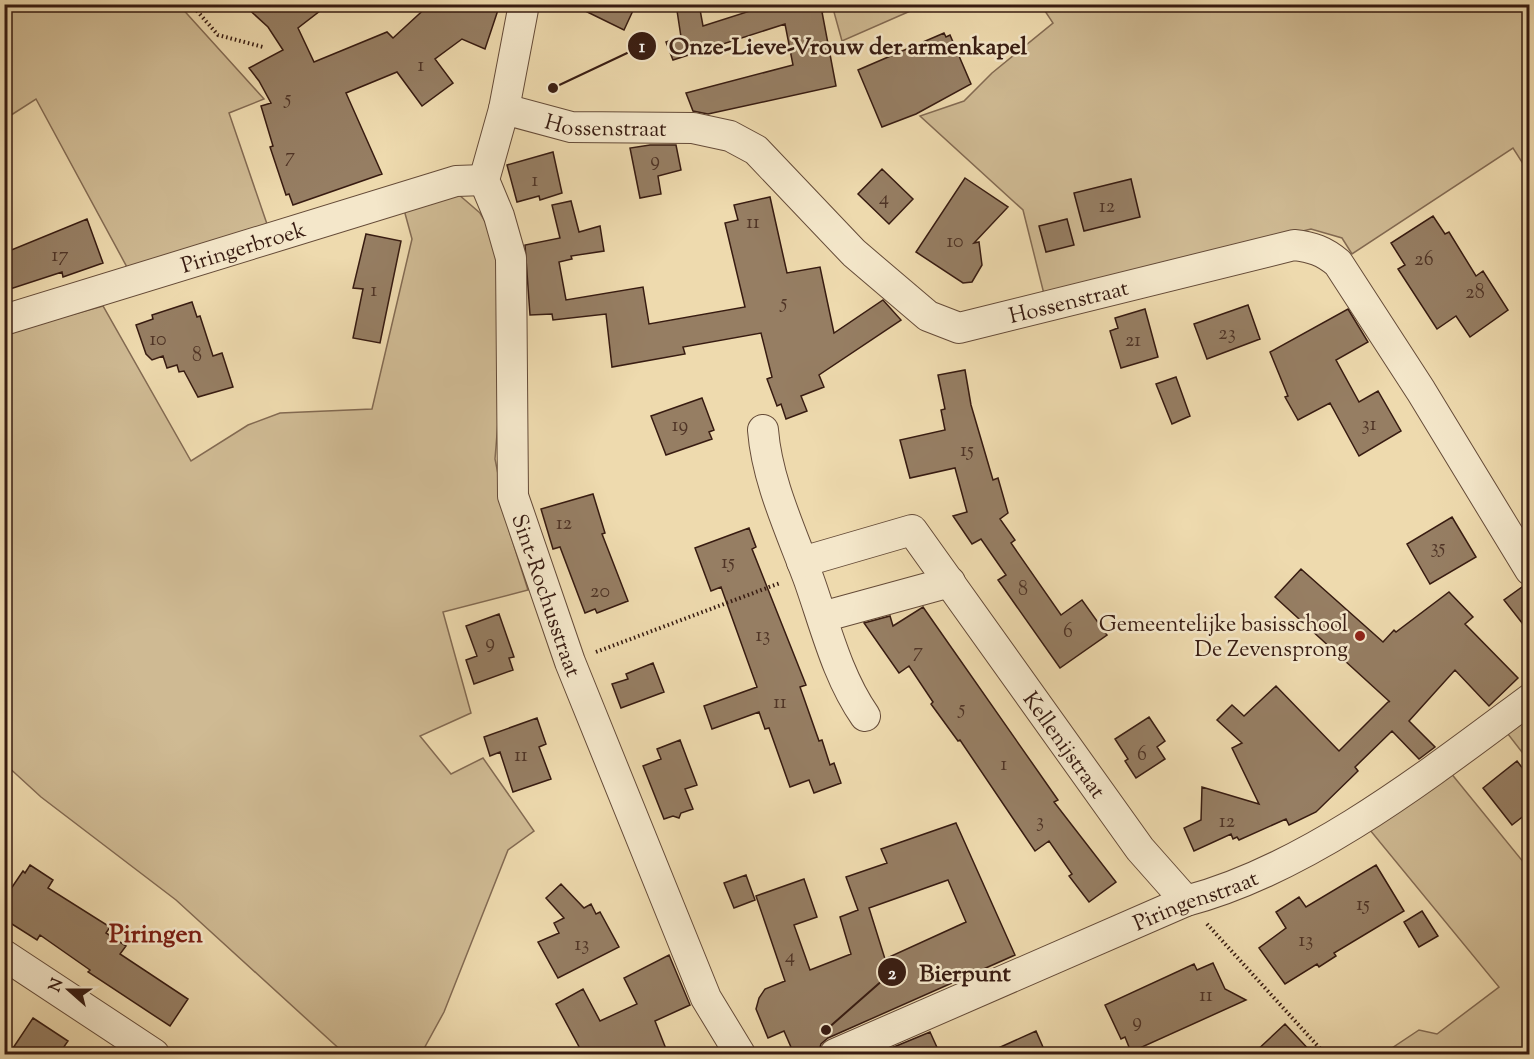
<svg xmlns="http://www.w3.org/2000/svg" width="1534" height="1059" font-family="'Sorts Mill Goudy',serif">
  <rect width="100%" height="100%" fill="#eedaae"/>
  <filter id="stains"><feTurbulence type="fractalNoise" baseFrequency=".00333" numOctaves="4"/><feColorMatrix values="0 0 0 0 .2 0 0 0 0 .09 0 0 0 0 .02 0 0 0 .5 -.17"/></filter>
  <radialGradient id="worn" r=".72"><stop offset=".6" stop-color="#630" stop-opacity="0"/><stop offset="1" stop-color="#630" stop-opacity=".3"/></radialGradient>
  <path fill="#cfba93" stroke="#836a52" stroke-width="1.5" d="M5,5H179L264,99L229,113L267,224L128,269L36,99L5,119Z
    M832,5V4L924,5L842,41Z
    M1041,5H1529V173L1513,148L1352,254L1342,238L1311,229L1044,294L1023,210L920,116L964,101L992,73L1053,23Z
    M458,194L480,213L494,236L504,347L495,459L509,530L528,590L443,612L471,713L420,736L451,774L483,758L534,831L508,850L444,1012L421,1054H345L176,900L41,797L5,764V333L103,306L191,461L248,425L280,413L372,409L412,239L403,206Z
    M1529,712V761L1504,729Z
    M1450,772L1529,869V1054H1383L1419,1030L1437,1034L1499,987L1365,824Z"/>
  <path fill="#967e63" stroke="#371b11" stroke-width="1.5" fill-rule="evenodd" d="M243,4H329L298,28L314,62L387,32L393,38L430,4H500L485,49L462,39L435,59L453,83L422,106L397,72L346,93L382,174L293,205L289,194L286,195L270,147L273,146L261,106L271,103L259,81L249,68L283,50L268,27Z
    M571,4H636L624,30Z
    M676,4H699L703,26L772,4H832L833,9L822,12L836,86L708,114L693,111L686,93L793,65L785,24L673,60L666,42L681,37Z
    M944,33L946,37L950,35L971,84L916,114L882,127L858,70Z
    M650,145H676L681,170L658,176L661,194L640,198L630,148Z
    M553,152L562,193L540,200L539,196L517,202L507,165Z
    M882,169L913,199L889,224L858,194Z
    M965,178L1008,207L974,243L979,242L982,265L972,282L963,283L916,252Z
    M1131,179L1140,217L1084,231L1074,193Z
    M770,197L787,273L820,267L834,333L883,300L901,320L819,375L824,387L801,396L807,411L786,419L781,404L777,406L767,379L772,377L761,333L683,347L685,354L612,367L606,314L553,320L552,314L530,315L525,245L560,238L552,205L571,201L579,232L600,226L604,251L571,256L572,259L559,262L566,300L643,287L649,324L745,307L725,223L738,220L734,205Z
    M1433,216L1445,234L1449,232L1476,276L1483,271L1508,310L1470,337L1456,316L1437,329L1398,269L1405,265L1391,243Z
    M87,219L103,263L63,277L62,272L4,291V253Z
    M1067,219L1074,245L1046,252L1039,226Z
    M366,234L401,241L380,343L353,338L363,289L353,288Z
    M192,302L197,317L200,316L213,356L222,353L233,387L198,397L184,371L179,372L177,365L167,368L163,356L152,360L146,354L136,325L153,319L152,315Z
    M1248,305L1260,339L1207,359L1194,324Z
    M1145,309L1158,357L1121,368L1110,331L1118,328L1115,318Z
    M1348,309L1368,342L1336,360L1359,402L1378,391L1401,431L1359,456L1330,403L1298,420L1285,397L1288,396L1270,352Z
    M965,370L971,405L993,480L998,478L1008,513L1000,519L1015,540L1011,543L1061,615L1082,600L1107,635L1060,668L998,580L1006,575L981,539L972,544L953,516L967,512L955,468L910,478L900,440L945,430L941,410L945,409L938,375Z
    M1176,377L1190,416L1172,424L1156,384Z
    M702,398L714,430L709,432L712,439L666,455L651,416Z
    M593,494L605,533L602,534L628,601L597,613L595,609L585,613L560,547L553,549L541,509Z
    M1452,517L1476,557L1430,584L1407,544Z
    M749,528L756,547L752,549L806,685L800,687L819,741L822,740L830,765L834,763L841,783L814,793L809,780L790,787L769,728L765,729L759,712L712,729L704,706L757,687L721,587L711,591L695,548Z
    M1301,569L1383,642L1394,630L1396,632L1449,592L1473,617L1465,624L1518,678L1489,706L1455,670L1409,721L1435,747L1419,759L1392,731L1355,767L1358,771L1316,812L1289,825L1286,819L1239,840L1237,837L1233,839L1231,834L1194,851L1184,828L1201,820L1202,787L1259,804L1232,748L1242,743L1217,720L1232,705L1244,716L1276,686L1339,751L1389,701L1390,702L1275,597Z
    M1522,587L1530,598V633L1504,600Z
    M923,607L1058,800L1054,802L1116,882L1089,902L1069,876L1072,874L1049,841L1035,851L960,740L958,741L931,704L933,702L909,666L899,673L864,623L890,616L893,626Z
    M499,614L514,657L509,658L513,670L474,684L466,660L477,656L466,626Z
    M653,663L664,692L621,708L612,684L628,679L626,674Z
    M1149,717L1165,741L1157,747L1165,759L1136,778L1125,761L1128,759L1115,739Z
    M537,718L546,744L539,747L551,779L513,792L500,752L490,756L484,737Z
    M680,740L697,785L685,789L693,809L681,813L679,818L673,816L664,819L643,766L661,759L657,749Z
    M1517,761L1530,778V811L1512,825L1483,788Z
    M956,823L1015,955L828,1038L821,1044L818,1054H794L784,1031L768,1038L756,1009L759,998L765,989L785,981L756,896L804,879L817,917L794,925L810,970L851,954L840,917L858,910L846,877L887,863L881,849ZM948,880L966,922L885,959L869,908Z
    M30,865L53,880L48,888L110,927L106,933L126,946L120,954L188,999L170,1026L88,972L90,970L40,935L37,940L4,919V899L23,871L25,873Z
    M1376,865L1404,911L1334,953L1336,956L1319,967L1317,964L1285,984L1259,948L1286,928L1276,912L1299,897L1306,907Z
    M746,875L755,900L734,908L724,883Z
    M561,884L584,908L591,904L596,914L600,912L619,947L558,978L538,942L559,933L554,923L564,918L546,898Z
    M1422,911L1438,936L1419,947L1404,922Z
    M669,955L690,1005L655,1021L668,1054H583L556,1004L583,989L600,1021L637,1004L624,978Z
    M1213,963L1225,989L1246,1000L1131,1052L1125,1037L1121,1039L1105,1005L1194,964L1197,970Z
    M33,1018L68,1041L59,1054H9Z
    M1285,1024L1313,1054H1253Z
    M1036,1031L1046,1054H985Z
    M930,1032L940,1054H877Z"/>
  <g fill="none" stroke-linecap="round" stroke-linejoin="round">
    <defs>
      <g id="minor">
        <path id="s1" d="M524,4L504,109L484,180L499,216L511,258L513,496L570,662L706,998L740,1054"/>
        <path id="s2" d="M504,109L571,127L693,128L730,136L756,150L854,253L928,316L959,328L1294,245C1312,247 1324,251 1338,263L1421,391L1530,570"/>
        <path id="s3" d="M4,320L456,181L484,180"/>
        <path d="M763,430C767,481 791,531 809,580C825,625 837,676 865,716"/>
        <path id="s4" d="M802,562L912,530L1140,849L1186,901"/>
        <path d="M822,617L950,582"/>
        <path d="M4,955L154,1054"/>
        <path id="s5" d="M835,1054L1186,901C1308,869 1429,774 1530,699"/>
      </g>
    </defs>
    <use href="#minor" stroke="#654b38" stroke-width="32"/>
    <path stroke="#371b11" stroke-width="4" stroke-dasharray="1.5 3" stroke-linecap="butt" d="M191,4L218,35L263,47
      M596,652L780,583
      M1207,924L1325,1054"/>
    <use href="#minor" stroke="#f4e7ca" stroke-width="30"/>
  </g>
  <circle fill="#8f2418" stroke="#f4e7ca" stroke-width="2" cx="1360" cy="636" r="6"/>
  <g text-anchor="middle" stroke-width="5" stroke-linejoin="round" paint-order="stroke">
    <g font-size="20" fill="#4f3426">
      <text x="421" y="71">1</text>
      <text x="288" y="104">5</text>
      <text x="290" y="162">7</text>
      <text x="655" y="166">9</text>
      <text x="535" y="186">1</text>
      <text x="884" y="204">4</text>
      <text x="1107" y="212">12</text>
      <text x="753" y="228">11</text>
      <text x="955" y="247">10</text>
      <text x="60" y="261">17</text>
      <text x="1424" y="265">26</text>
      <text x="374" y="296">1</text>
      <text x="1475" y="298">28</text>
      <text x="784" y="308">5</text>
      <text x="1227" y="339">23</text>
      <text x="158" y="345">10</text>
      <text x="1133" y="346">21</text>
      <text x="197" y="361">8</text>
      <text x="1369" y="430">31</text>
      <text x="680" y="431">19</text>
      <text x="967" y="456">15</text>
      <text x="564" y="529">12</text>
      <text x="1438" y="553">35</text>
      <text x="728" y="568">15</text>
      <text x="1023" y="595">8</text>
      <text x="600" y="597">20</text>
      <text x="1068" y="637">6</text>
      <text x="763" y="641">13</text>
      <text x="490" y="648">9</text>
      <text x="918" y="657">7</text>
      <text x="780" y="708">11</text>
      <text x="962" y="714">5</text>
      <text x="1142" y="760">6</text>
      <text x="521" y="761">11</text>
      <text x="1004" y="770">1</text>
      <text x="1040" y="827">3</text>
      <text x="1227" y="827">12</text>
      <text x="1363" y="910">15</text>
      <text x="1306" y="946">13</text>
      <text x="582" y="950">13</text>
      <text x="790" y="962">4</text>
      <text x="1206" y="1001">11</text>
      <text x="1137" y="1027">9</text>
    </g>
    <g font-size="22" fill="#371b11" stroke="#f4e7ca">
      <text dy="8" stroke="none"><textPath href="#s2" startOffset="104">Hossenstraat</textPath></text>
      <text dy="8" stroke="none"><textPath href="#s3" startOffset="250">Piringerbroek</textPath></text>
      <text dy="8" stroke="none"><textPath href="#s2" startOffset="644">Hossenstraat</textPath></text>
      <text dy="8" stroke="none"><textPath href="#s1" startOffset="606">Sint-Rochusstraat</textPath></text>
      <text dy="8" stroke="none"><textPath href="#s4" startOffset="378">Kellenijstraat</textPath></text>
      <text dy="8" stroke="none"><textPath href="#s5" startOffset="392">Piringenstraat</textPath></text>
    </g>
    <g font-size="22" fill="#371b11" stroke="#f4e7ca" text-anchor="end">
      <text x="1348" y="631">Gemeentelijke basisschool<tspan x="1348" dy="25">De Zevensprong</tspan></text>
    </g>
    <g font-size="26" font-weight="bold" fill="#7a1f14" stroke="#f4e7ca">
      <text x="156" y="942">Piringen</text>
    </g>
  </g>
  <path fill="none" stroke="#371b11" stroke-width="2" d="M553 88L642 46M826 1030L892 972"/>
  <g fill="#371b11" stroke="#f4e7ca" stroke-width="2">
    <circle cx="553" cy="88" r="6"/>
    <circle cx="826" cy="1030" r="6"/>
    <circle cx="642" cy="46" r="15"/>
    <circle cx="892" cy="972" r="15"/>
  </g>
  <g font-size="18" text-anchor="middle" font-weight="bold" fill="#fff">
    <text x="642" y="52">1</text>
    <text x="892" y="979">2</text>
  </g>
  <g font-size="24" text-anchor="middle" font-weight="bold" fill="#371b11" stroke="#f4e7ca" stroke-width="5" stroke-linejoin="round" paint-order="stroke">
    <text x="848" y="54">Onze-Lieve-Vrouw der armenkapel</text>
    <text x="965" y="981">Bierpunt</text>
  </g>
  <rect width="1534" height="1059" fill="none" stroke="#eedaae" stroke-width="24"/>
  <rect x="6" y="6" width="1522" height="1047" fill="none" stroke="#371b11" stroke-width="3"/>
  <rect x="12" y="12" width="1510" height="1035" fill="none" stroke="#371b11" stroke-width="1.5"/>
  <g transform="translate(69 990) rotate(291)" stroke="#f4e7ca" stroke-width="4.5" paint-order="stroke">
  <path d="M0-4.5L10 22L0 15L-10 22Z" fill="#371b11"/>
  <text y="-9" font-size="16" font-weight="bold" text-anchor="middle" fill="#371b11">N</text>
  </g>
  <rect width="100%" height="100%" filter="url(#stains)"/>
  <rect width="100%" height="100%" fill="url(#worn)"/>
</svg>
